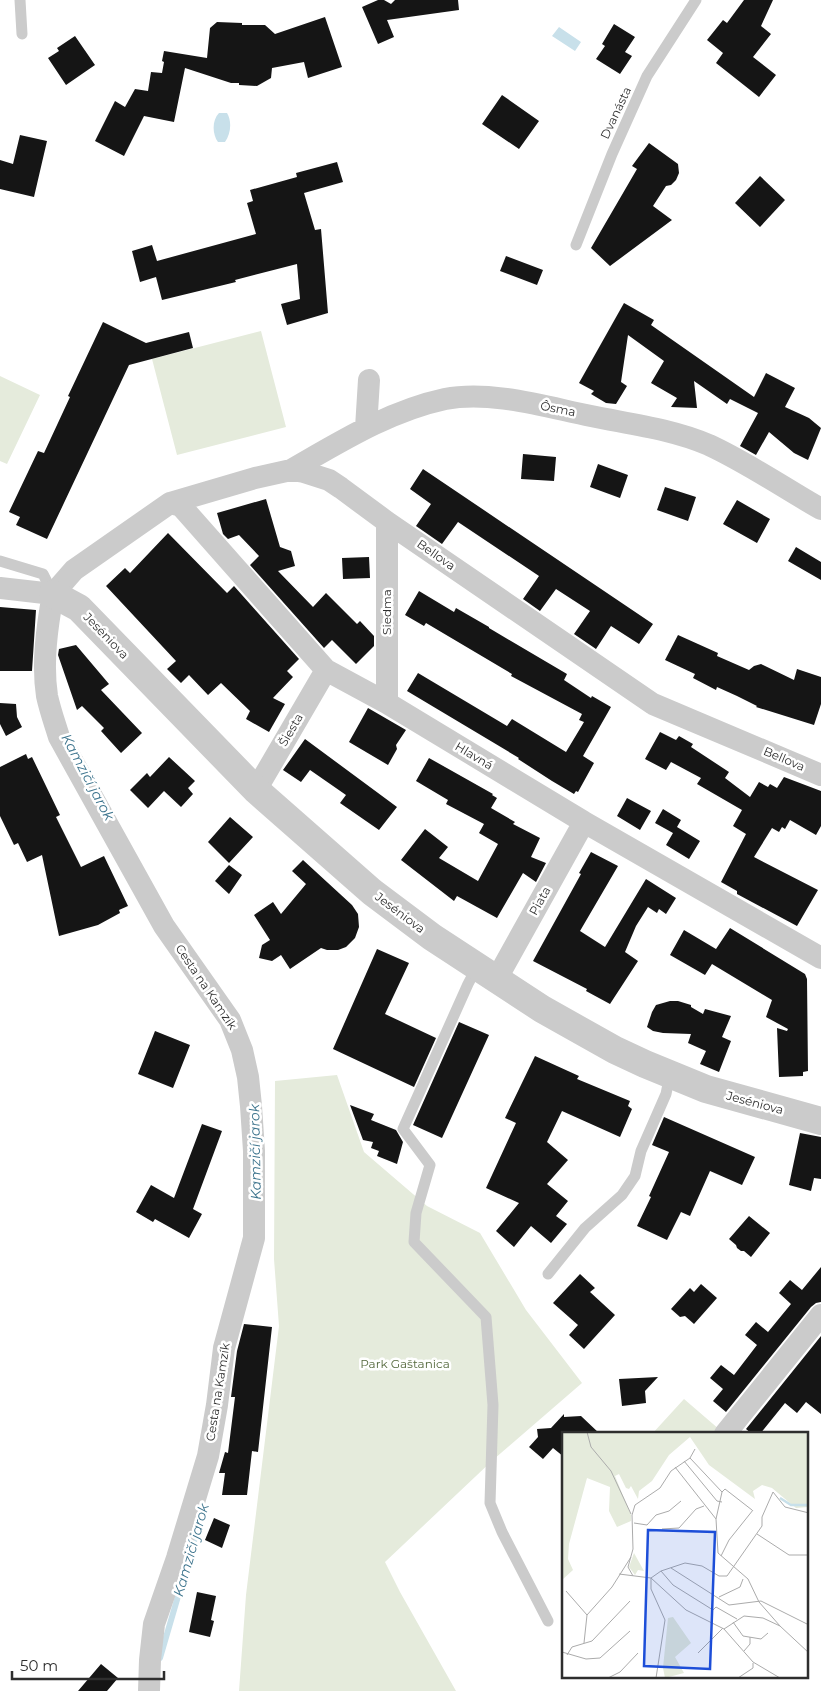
<svg xmlns="http://www.w3.org/2000/svg" width="821" height="1691" font-family="Montserrat,sans-serif">
  <rect width="100%" height="100%" fill="#fff"/>
  <path fill="#e5ebdc" d="M261,331L286,427L177,455L152,359Z
    M0,376L40,395L7,464L0,461Z
    M337,1075L364,1152L427,1206L480,1233L526,1310L582,1383L494,1459L385,1562L400,1592L456,1691H239L246,1595L279,1326L274,1259L275,1081Z
    M684,1399L720,1430L717,1433L652,1434Z"/>
  <path fill="#c8e0ea" d="M559,27L581,42L575,51L552,36Z
    M219,113H227C232,121 231,134 225,142H218C212,134 212,120 219,113Z"/>
  <g fill="none" stroke-linecap="round" stroke-linejoin="round">
    <path stroke="#c8e0ea" stroke-width="6" d="M160,1658L200,1521"/>
  </g>
  <path fill="#151515" d="M378,0H384L391,4L395,0H458L459,10L387,20L394,37L378,44L362,7Z
    M744,0H773L761,26L771,34L753,57L776,75L759,97L716,63L723,53L707,40L723,20L727,23Z
    M325,17L342,67L308,78L304,62L272,68L271,78L257,86L239,85V83H231L185,68L174,122L144,116L124,156L95,141L115,101L125,107L135,89L148,91L151,72L162,73L164,62L162,61L164,51L207,58L210,28L217,22L242,23V25H265L275,34Z
    M614,24L635,37L625,52L632,56L620,74L596,59L605,46L602,44Z
    M75,36L95,65L66,85L48,58L59,51L57,48Z
    M502,95L539,121L519,149L482,124Z
    M20,135L47,141L34,197L0,189V160L13,164Z
    M649,143L678,164L679,173L676,180L671,185L666,186L653,206L672,220L610,266L591,248L637,169L632,166Z
    M337,162L343,182L304,193L315,230L321,229L328,313L287,325L281,304L300,299L297,264L235,280L236,282L162,300L156,277L140,282L132,251L152,245L157,261L256,234L247,203L253,201L250,190L297,177L296,173Z
    M760,176L785,200L760,227L735,203Z
    M506,256L543,270L537,285L500,271Z
    M624,303L654,320L651,325L754,397L766,373L795,388L785,407L809,418L821,428L808,460L794,453L769,432L756,455L740,446L758,413L730,399L727,404L694,381L697,408L671,407L677,398L651,383L664,361L628,335L621,382L627,386L616,404L606,403L591,394L594,391L579,383Z
    M103,322L146,343L189,332L193,348L129,365L47,539L16,525L20,517L9,512L38,451L44,453L70,397L68,396Z
    M523,454L556,457L554,481L521,479Z
    M598,464L628,475L620,498L590,487Z
    M423,469L653,624L639,644L611,626L596,649L574,634L590,611L556,589L540,611L523,599L539,576L458,522L442,544L416,526L431,504L410,489Z
    M665,487L696,497L688,521L657,510Z
    M266,499L280,547L291,551L295,566L278,571L313,607L326,593L357,624L360,621L374,636V646L356,664L332,640L324,648L250,565L259,556L239,535L228,539L223,534L217,513Z
    M737,500L770,519L757,543L723,524Z
    M168,533L227,593L234,586L299,659L287,671L293,677L273,698L285,704L269,732L246,719L250,711L221,683L208,695L189,675L181,683L167,669L176,661L106,586L125,568L130,573Z
    M796,547L821,562V580L788,561Z
    M369,557L370,578L343,579L342,558Z
    M419,591L454,612L456,608L489,627V628L567,674L564,680L591,698L592,696L611,707L583,756L594,763L578,792L576,791L574,794L552,781L518,759L519,758L407,691L418,673L507,726L512,719L566,752L584,722L579,720L582,714L511,676L512,674L426,623L424,626L405,615Z
    M0,607L36,610L32,671H0Z
    M678,635L718,653L717,656L749,670L754,666L761,664L794,680L797,669L821,677V704L814,725L756,707L757,706L737,696L717,687L716,690L693,678L695,674L665,660Z
    M76,645L109,684L101,690L142,733L121,753L101,731L104,728L82,706L77,710L58,655L59,649Z
    M0,703L16,704L17,717L22,727L6,736L0,724Z
    M368,708L406,730L396,745L397,749L388,765L349,742Z
    M660,732L676,740L679,736L693,744L691,747L729,772L725,778L750,797L759,782L768,787L770,784L777,788L784,777L821,791V826L816,835L790,820L785,829L782,827L779,832L772,828L754,857L818,890L797,926L737,894V891L721,882L746,834L733,826L742,810L697,784L701,778L671,762L666,770L645,759Z
    M305,739L397,807L379,830L340,803L346,795L310,770L301,782L283,770Z
    M26,754L28,759L32,757L60,815L56,817L81,867L104,856L128,906L119,910L120,913L98,925L59,936L42,855L27,862L18,843L14,845L0,816V767Z
    M169,757L195,781L188,788L193,794L181,807L164,791L148,808L130,790L147,773L150,777Z
    M429,758L493,794L492,795L497,798L491,808L515,822L513,824L540,838L531,857L546,863L536,882L523,873L497,918L457,896L454,901L401,860L425,829L448,847L439,858L478,881L498,844L479,833L484,824L446,804L448,800L416,781Z
    M627,798L651,811L640,830L617,816Z
    M663,809L681,820L677,827L700,841L689,859L666,845L673,833L655,823Z
    M230,817L253,837L229,863L208,842Z
    M591,852L618,866L580,931L605,947L646,879L676,898L666,914L659,909L657,913L648,907L636,926L625,952L638,961L610,1004L586,991L587,989L533,961L581,874L579,873Z
    M303,860L352,905L358,914L359,927L355,938L346,947L338,950H327L321,948L290,969L281,955L272,961L259,958L262,945L270,940L254,915L273,902L281,914L306,884L292,871Z
    M229,865L242,875L229,894L215,881Z
    M730,928L805,974L807,979L808,1071L803,1072V1076L779,1077L777,1028L787,1031L788,1029L766,1017L772,1000L712,964L705,975L670,955L684,930L716,949Z
    M377,949L409,963L385,1014L436,1038L414,1087L333,1049Z
    M670,1001H678L691,1005V1007L703,1014L705,1009L731,1016L722,1037L731,1041L719,1072L700,1064L706,1051L688,1043L691,1034L663,1033L653,1031L647,1027L652,1012L656,1005Z
    M459,1022L489,1035L442,1138L413,1125Z
    M155,1031L190,1045L173,1088L138,1074Z
    M535,1056L579,1076L577,1079L630,1101L628,1106L632,1109L620,1137L562,1111L547,1142L568,1160L547,1184L568,1201L556,1216L567,1224L551,1243L531,1226L514,1247L496,1231L519,1203L486,1188L516,1123L505,1118Z
    M350,1105L374,1114L371,1120L396,1130L403,1142L397,1164L377,1156L379,1151L371,1148L373,1142L363,1140Z
    M664,1117L755,1157L742,1185L710,1171L690,1216L681,1212L667,1240L637,1226L651,1197L649,1196L669,1152L652,1145Z
    M202,1124L222,1131L193,1209L202,1214L189,1238L155,1219L153,1222L136,1212L151,1185L174,1198Z
    M800,1133L821,1137V1179L814,1178L811,1191L789,1185Z
    M749,1216L770,1233L751,1257L744,1251H741L737,1248L736,1245L729,1239Z
    M821,1267V1302L816,1303L811,1307L726,1412L713,1401L723,1389L710,1378L721,1365L734,1375L757,1345L745,1335L756,1322L768,1332L791,1304L779,1293L790,1280L802,1290Z
    M580,1274L595,1288L590,1292L615,1315L584,1349L569,1335L578,1325L553,1303Z
    M701,1284L717,1298L694,1324L685,1316L680,1317L671,1309L690,1288L694,1292Z
    M244,1324L272,1327L258,1452L252,1451L247,1495H222L225,1473H219L225,1452L228,1453L235,1397H231L237,1351Z
    M821,1336V1414L806,1402L797,1413L785,1403L760,1434H752L746,1429Z
    M658,1377L645,1391L646,1403L622,1406L619,1379Z
    M564,1414V1417L581,1416L600,1434H564V1457L553,1448L543,1459L529,1447L538,1437L537,1429L551,1428Z
    M214,1518L230,1525L222,1548L205,1540Z
    M197,1592L216,1596L211,1620L214,1621L210,1637L189,1632Z
    M101,1664L118,1678L107,1691H78Z"/>
  <g fill="none" stroke-linecap="round" stroke-linejoin="round">
    <path stroke="#cbcbcb" stroke-width="11" d="M20,0L22,34
      M576,245L612,154L647,76L696,0
      M0,561L43,574L53,594
      M477,967L468,984L403,1129L430,1165L416,1213L414,1242L486,1317L493,1405L490,1503L502,1532L548,1621
      M548,1274L585,1228L622,1195L635,1176L641,1151L666,1094L670,1074"/>
    <path stroke="#cbcbcb" stroke-width="22" d="M366,428L369,380
      M291,470C340,442 389,411 445,399C491,390 546,407 591,416C630,424 672,429 709,445C748,463 784,488 821,509
      M170,503L181,506L326,670L387,703L584,822L821,958
      M0,588L53,594
      M53,594C47,627 42,663 47,696C50,710 55,724 59,737L164,926L230,1020L242,1050L248,1077L251,1106L254,1151V1238L224,1348L217,1405L208,1456L177,1558L154,1624L150,1660L149,1691
      M53,594L74,570L170,503L255,478L291,470L304,472L329,480L341,488L387,522L653,704L821,775
      M387,703V522
      M256,790L326,670
      M496,980L584,822
      M725,1434L821,1315"/>
    <path stroke="#cbcbcb" stroke-width="28" d="M53,594L79,608L256,790L372,892L432,937L542,1009L615,1050L645,1064L706,1089L821,1121"/>
  </g>
  <g text-anchor="middle" stroke-width="5" stroke-linejoin="round" paint-order="stroke">
    <g font-size="12" fill="#2e2e2e" stroke="#fff">
      <text transform="translate(616 113) rotate(-65)" y="4">Dvanásta</text>
      <text transform="translate(558 409) rotate(11)" y="4">Ôsma</text>
      <text transform="translate(436 555) rotate(35)" y="4">Bellova</text>
      <text transform="translate(387 612) rotate(-90)" y="4">Siedma</text>
      <text transform="translate(106 636) rotate(46)" y="4">Jeséniova</text>
      <text transform="translate(291 730) rotate(-60)" y="4">Šiesta</text>
      <text transform="translate(474 756) rotate(31)" y="4">Hlavná</text>
      <text transform="translate(784 759) rotate(23)" y="4">Bellova</text>
      <text transform="translate(540 901) rotate(-61)" y="4">Piata</text>
      <text transform="translate(400 913) rotate(37)" y="4">Jeséniova</text>
      <text transform="translate(206 987) rotate(56)" y="4">Cesta na Kamzík</text>
      <text transform="translate(755 1103) rotate(15)" y="4">Jeséniova</text>
      <text transform="translate(218 1392) rotate(-81)" y="4">Cesta na Kamzík</text>
    </g>
    <g font-size="12" fill="#54683c" stroke="#fff">
      <text x="405" y="1368">Park Gaštanica</text>
    </g>
    <g font-size="14" font-style="italic" fill="#3e758e" stroke="#fff">
      <text transform="translate(88 777) rotate(62)" y="5">Kamzičí jarok</text>
      <text transform="translate(255 1152) rotate(-91)" y="5">Kamzičí jarok</text>
      <text transform="translate(191 1550) rotate(-74)" y="5">Kamzičí jarok</text>
    </g>
  </g>
  <g transform="translate(562 1432)">
    <rect width="246" height="246" fill="#fff"/>
    <path d="M0,0H246V75L234,76L210,56L200,53L191,59L193,67L147,33L128,5L107,23L90,49L77,59L76,67L69,54L67,57L64,56L57,42L53,44L69,83V89L55,95L47,79L48,55L25,46L7,112L6,127L11,138L0,148ZM72,121L82,139L76,138L73,143L67,135ZM111,185L129,211L113,225L122,241L103,246L101,236L106,186Z" fill="#e5ebdc"/>
    <path fill="none" stroke="#c8e0ea" stroke-width="2.5" d="M218,66L229,73H247"/>
    <path fill="none" stroke="#ababab" stroke-width="1" d="M25,0L29,15L49,39L69,82M128,26L160,60L154,87L156,121L186,147L197,170L218,194M122,29L155,69L160,70M113,35L154,87M160,60L163,57L190,78M72,91L85,93L94,83L107,79L119,69M100,97L117,96L134,77L142,74M195,102L227,123H247M159,124L167,108L191,78M109,136L167,173L199,169L247,193M99,139L111,153L151,178L154,175L175,187M57,142L89,146M71,144L66,135L71,117L70,83L73,73L98,56L109,39L128,26L133,17M89,146L99,139L123,131L140,134L157,144H165L200,94V85L211,60L223,75L247,81M89,146L124,178L162,197L191,230L218,246M89,146V157L103,188L94,246M4,159L25,183M157,165L178,155L181,147M171,190L181,204L199,207L206,201M162,197L182,184L201,186L218,194L247,221M22,211L25,183L50,155L69,125M182,219L188,212V205M0,220L24,227L38,226L68,199M136,221L161,196M5,223L10,215L30,209L68,169M46,246L58,240L76,221M176,246L191,236V231"/>
    <path fill="#1d4ed8" fill-opacity="0.15" stroke="#1d4ed8" stroke-width="2.5" d="M86,98L153,100L148,237L82,234Z"/>
    <rect width="246" height="246" fill="none" stroke="#2e2e2e" stroke-width="2.5"/>
  </g>
  <path d="M12 1671v8h152v-8" fill="none" stroke="#2e2e2e" stroke-width="2.5"/>
  <text x="20" y="1671" font-size="15" fill="#2e2e2e" stroke="#ffffff" stroke-width="4" paint-order="stroke">50 m</text>
</svg>
